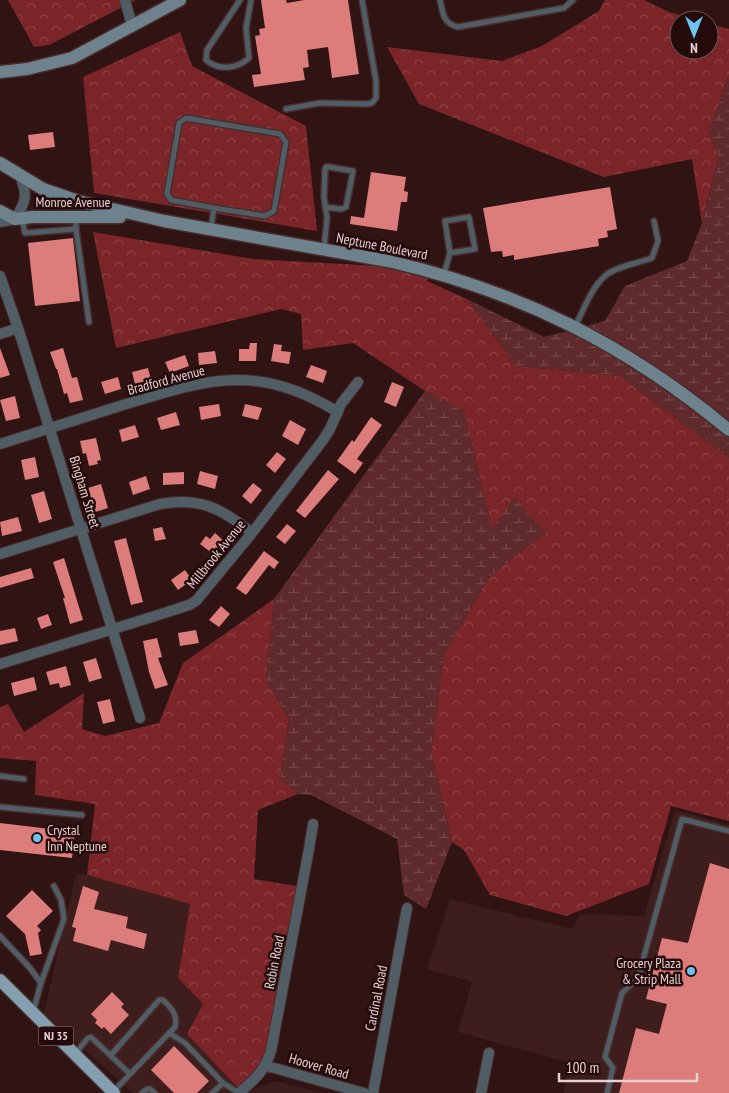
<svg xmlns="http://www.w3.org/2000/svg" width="729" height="1093" font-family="'PT Sans Narrow',sans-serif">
  <defs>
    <pattern id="forest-crowns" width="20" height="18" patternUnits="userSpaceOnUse" patternTransform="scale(1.25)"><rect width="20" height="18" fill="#7b2529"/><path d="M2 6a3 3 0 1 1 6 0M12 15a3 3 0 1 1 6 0" fill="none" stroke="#8e4447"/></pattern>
    <pattern id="wetland-marsh" width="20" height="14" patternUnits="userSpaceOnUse" patternTransform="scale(1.25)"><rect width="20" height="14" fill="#5f2a2b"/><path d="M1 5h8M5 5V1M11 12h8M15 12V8" fill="none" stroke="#764849"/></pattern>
  </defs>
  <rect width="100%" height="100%" fill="#2f1413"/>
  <path fill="#3e1d1d" d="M675,810L729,825V1093H563L570,1063L458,1032L472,982L427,969L450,899L573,929L580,914L644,916Z
    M76,874L88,875L190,904L178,978L203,1004L243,1093L276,1081L322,1093H133L44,1013Z"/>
  <path fill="url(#forest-crowns)" d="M8,0H136L49,45L34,47Z
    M605,0H644L669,12L696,20H679V50H709V24L729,29V75L709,132L719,156L702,223L692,159L604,177L419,104L387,47L502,61L542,46L599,11Z
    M180,32L192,66L306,126L317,231L94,193L83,77Z
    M93,232L253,259L432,269L427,281L467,299L516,366L620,376L729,458V821L671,806L649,884L566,916L490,895L464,850L452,842L431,752L444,655L489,577L545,533L492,530L464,411L425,391L353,343L303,350L301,314L281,309L116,348Z
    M274,599L266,680L289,719L280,779L298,794L258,810L254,879L302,887L273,1066L243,1093L187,1034L203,1004L178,978L190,904L87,875L95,804L35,795L36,761L0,758V707L8,704L24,732L84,693L82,729L105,736L159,723L183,663Z"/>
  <path fill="url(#wetland-marsh)" d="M729,75V458L620,376L516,366L467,299L544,337L605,321L625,286L687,261L702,223L719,157L709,132Z
    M425,391L464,411L492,529L514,497L546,533L489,577L444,655L431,752L452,842L426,909L404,895L397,839L311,795L298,794L280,779L289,719L266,680L274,599Z"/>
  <path fill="#dc7c7b" d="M261,0H286L287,3L304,0H348L359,74L332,78L328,47L307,50L309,67L303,68L305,80L254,87L252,75L261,74L255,36L260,35L259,29L265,28Z
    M53,132L55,147L30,150L28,135Z
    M371,172L406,177L404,191L408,192L407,202H401L397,231L350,224L351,216L364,218Z
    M610,187L617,229L607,231L608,237L598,239L599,246L514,260V255L503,257L502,251L491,252L483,208Z
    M73,238L80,301L35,306L28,243Z
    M250,343H257L256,361H239V349H249Z
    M274,344L282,345L281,351L291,352L289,364L271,361Z
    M0,348L10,375L0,378Z
    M63,348L72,378L77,377L83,400L70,403L67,393L64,394L57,369H56L50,352Z
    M215,351L217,363L199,365L198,353Z
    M185,355L189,366L170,373L165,362Z
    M311,365L327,371L323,383L306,377Z
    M148,368L151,380L135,384L132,372Z
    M118,377L121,389L105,394L101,382Z
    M392,382L404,387L396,407L384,402Z
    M15,396L20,418L6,421L0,400Z
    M219,404L221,416L201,420L199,407Z
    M245,404L262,408L258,420L242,416Z
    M176,412L180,425L161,430L157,418Z
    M371,417L382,425L357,459L363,463L355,474L337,461L352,440L354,442Z
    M290,420L306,429L298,445L282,436Z
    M135,425L139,437L122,442L119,430Z
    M96,438L101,460L97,461L98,464L89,466L86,453L83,454L80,441Z
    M277,452L286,459L275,473L266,465Z
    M35,457L39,477L25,480L21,460Z
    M328,470L339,479L305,518L296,511Z
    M200,471L218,476L215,489L197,484Z
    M184,472V484L163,485V473Z
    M146,476L150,489L133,495L129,482Z
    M253,483L262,490L251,504L242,496Z
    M101,484L108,508L95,512L88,488Z
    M44,491L52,519L39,523L31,495Z
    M18,517L22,531L2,536L0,522Z
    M287,524L296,531L285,544L276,537Z
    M162,527L166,539L155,541L153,529Z
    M215,533L224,541L213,554L200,544L206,536L210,539Z
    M126,538L143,602L131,605L114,541Z
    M264,551L279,562L274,569L269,565L246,595L236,588Z
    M64,558L83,620L70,624L63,598H65L53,562Z
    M31,568L34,578L0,588V577Z
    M185,570L192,580L178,590L171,580Z
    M221,606L230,614L219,627L209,620Z
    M48,614L52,625L41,629L37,618Z
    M15,628L18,641L0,645V631Z
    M196,630L199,643L180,646L178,633Z
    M157,638L162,657L158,658L168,685L155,689L149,672L143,641Z
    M96,658L102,678L89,682L83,662Z
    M66,666L71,685L60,688L59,683L50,685L46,672Z
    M34,677L37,690L14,696L11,683Z
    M110,699L115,721L103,724L97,702Z
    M0,823L75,832L72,858L0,850Z
    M710,863L729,869V1093H619L636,1028L659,1034L667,1004L646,999L662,938L688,943Z
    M83,886L99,892L94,909L128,917L126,928L147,934L144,949L111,940L108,951L73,941L76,928L72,927Z
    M32,890L53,911L37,926L41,930L38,933L42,954L30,956L25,934L6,916Z
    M112,992L124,1004L121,1007L129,1015L111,1034L104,1027L102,1029L95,1023L97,1020L91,1014Z
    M174,1046L209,1081L197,1093H174L151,1070Z"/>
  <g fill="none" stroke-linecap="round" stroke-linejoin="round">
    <defs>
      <path id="lane" d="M240,0L207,50L206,60C219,71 237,69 249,58L246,28L251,0
        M440,0C443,14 443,23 458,27L564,8L573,0
        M286,109L320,103L367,104L372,103L376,98V81L362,0
        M22,218L25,233L76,229V216
        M211,228L214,208L171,200L167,194L179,123L186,118L280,134L286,142L274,211L265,216L214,208
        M76,229L89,322
        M324,249L327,218L324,197L325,170L326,167H329L353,171L346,207L341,209L325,207
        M444,274L450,253L445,221L469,217L475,249L450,253
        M575,326C584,310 591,288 605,276C612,268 641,262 652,258L658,241L654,221
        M0,776L24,779
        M0,807L82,815
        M0,936L30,968L41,983L33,1012
        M41,983L64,919L61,900L54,886
        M169,1033L185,1043L223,1083L239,1093
        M75,1054L88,1038L91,1037L130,1074
        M111,1055L159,1000H163C171,1008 178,1014 175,1027L113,1092
        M142,1093L147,1089H150L155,1093
        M212,1093L223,1083
        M607,1093L613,1068L605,1057L622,993L638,978L682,819L729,831"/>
      <path id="street" d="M125,0L132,26
        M0,222L15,219C26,202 28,195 20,176
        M0,276L18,328L140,718
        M0,334L18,328
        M0,444C41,431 82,418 123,405C209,379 255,362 338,412
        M0,554L160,504C200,497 221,508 252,533
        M0,664L152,617L189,605L196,601L252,533L323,440L330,429L341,404L358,382
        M267,1066L364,1093
        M239,1093C255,1079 264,1072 271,1051L309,849L313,824
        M373,1093L407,908
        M481,1093L489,1053"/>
      <path id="secondary" d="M0,72L27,69L72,58L180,0
        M0,163L43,189L78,201L164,221L388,261C519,291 626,344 729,430
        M0,211L15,219L33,217H120"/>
      <path id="primary" d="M0,980L114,1093"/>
    </defs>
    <use href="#lane" stroke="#482e2d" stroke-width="8"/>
    <use href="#street" stroke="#482e2d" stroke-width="12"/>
    <use href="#secondary" stroke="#482e2d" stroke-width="15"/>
    <use href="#primary" stroke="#482e2d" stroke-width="15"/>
    <use href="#lane" stroke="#515d65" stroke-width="5"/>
    <use href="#street" stroke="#515d65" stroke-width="10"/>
    <use href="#secondary" stroke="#6e828e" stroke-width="12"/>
    <use href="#primary" stroke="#849faf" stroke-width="12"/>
  </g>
  <g fill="#6cc3f2" stroke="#240a0b" stroke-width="2">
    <circle cx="37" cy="838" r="5"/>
    <circle cx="691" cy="971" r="5"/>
  </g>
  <g text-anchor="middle" stroke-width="5" stroke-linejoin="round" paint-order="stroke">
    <rect fill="#240a0b" stroke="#ab9595" stroke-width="1" x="38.5" y="1026.5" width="35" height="19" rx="4"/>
    <g font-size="12" font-weight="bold" fill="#e5d1d0">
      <text x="56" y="1040">NJ 35</text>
    </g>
    <g font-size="14" fill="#e5d1d0" stroke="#240a0b">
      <text x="73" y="207">Monroe Avenue</text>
      <text transform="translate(382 246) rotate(11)" y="5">Neptune Boulevard</text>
      <text transform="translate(166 380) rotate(-15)" y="5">Bradford Avenue</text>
      <text transform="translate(85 492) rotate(73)" y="5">Bingham Street</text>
      <text transform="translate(216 554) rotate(-51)" y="5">Millbrook Avenue</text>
      <text transform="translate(274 962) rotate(-79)" y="5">Robin Road</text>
      <text transform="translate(376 998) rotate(-79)" y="5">Cardinal Road</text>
      <text transform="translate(319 1066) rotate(16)" y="5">Hoover Road</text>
    </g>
    <g font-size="14" fill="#e5d1d0" stroke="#240a0b" text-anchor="start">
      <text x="47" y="835">Crystal<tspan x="47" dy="16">Inn Neptune</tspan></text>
      <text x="681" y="968" text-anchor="end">Grocery Plaza<tspan x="681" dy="16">&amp; Strip Mall</tspan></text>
    </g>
  </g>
  <g transform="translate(694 35) rotate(180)"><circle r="24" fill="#240a0b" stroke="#715a5a"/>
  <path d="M0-4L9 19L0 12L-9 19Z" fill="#6cc3f2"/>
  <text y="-8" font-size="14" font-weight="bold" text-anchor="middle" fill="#e5d1d0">N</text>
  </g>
  <path d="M559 1073v8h138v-8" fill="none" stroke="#e5d1d0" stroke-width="2.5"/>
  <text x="566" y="1073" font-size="15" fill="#e5d1d0" stroke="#240a0b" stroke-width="4" paint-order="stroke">100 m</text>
</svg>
